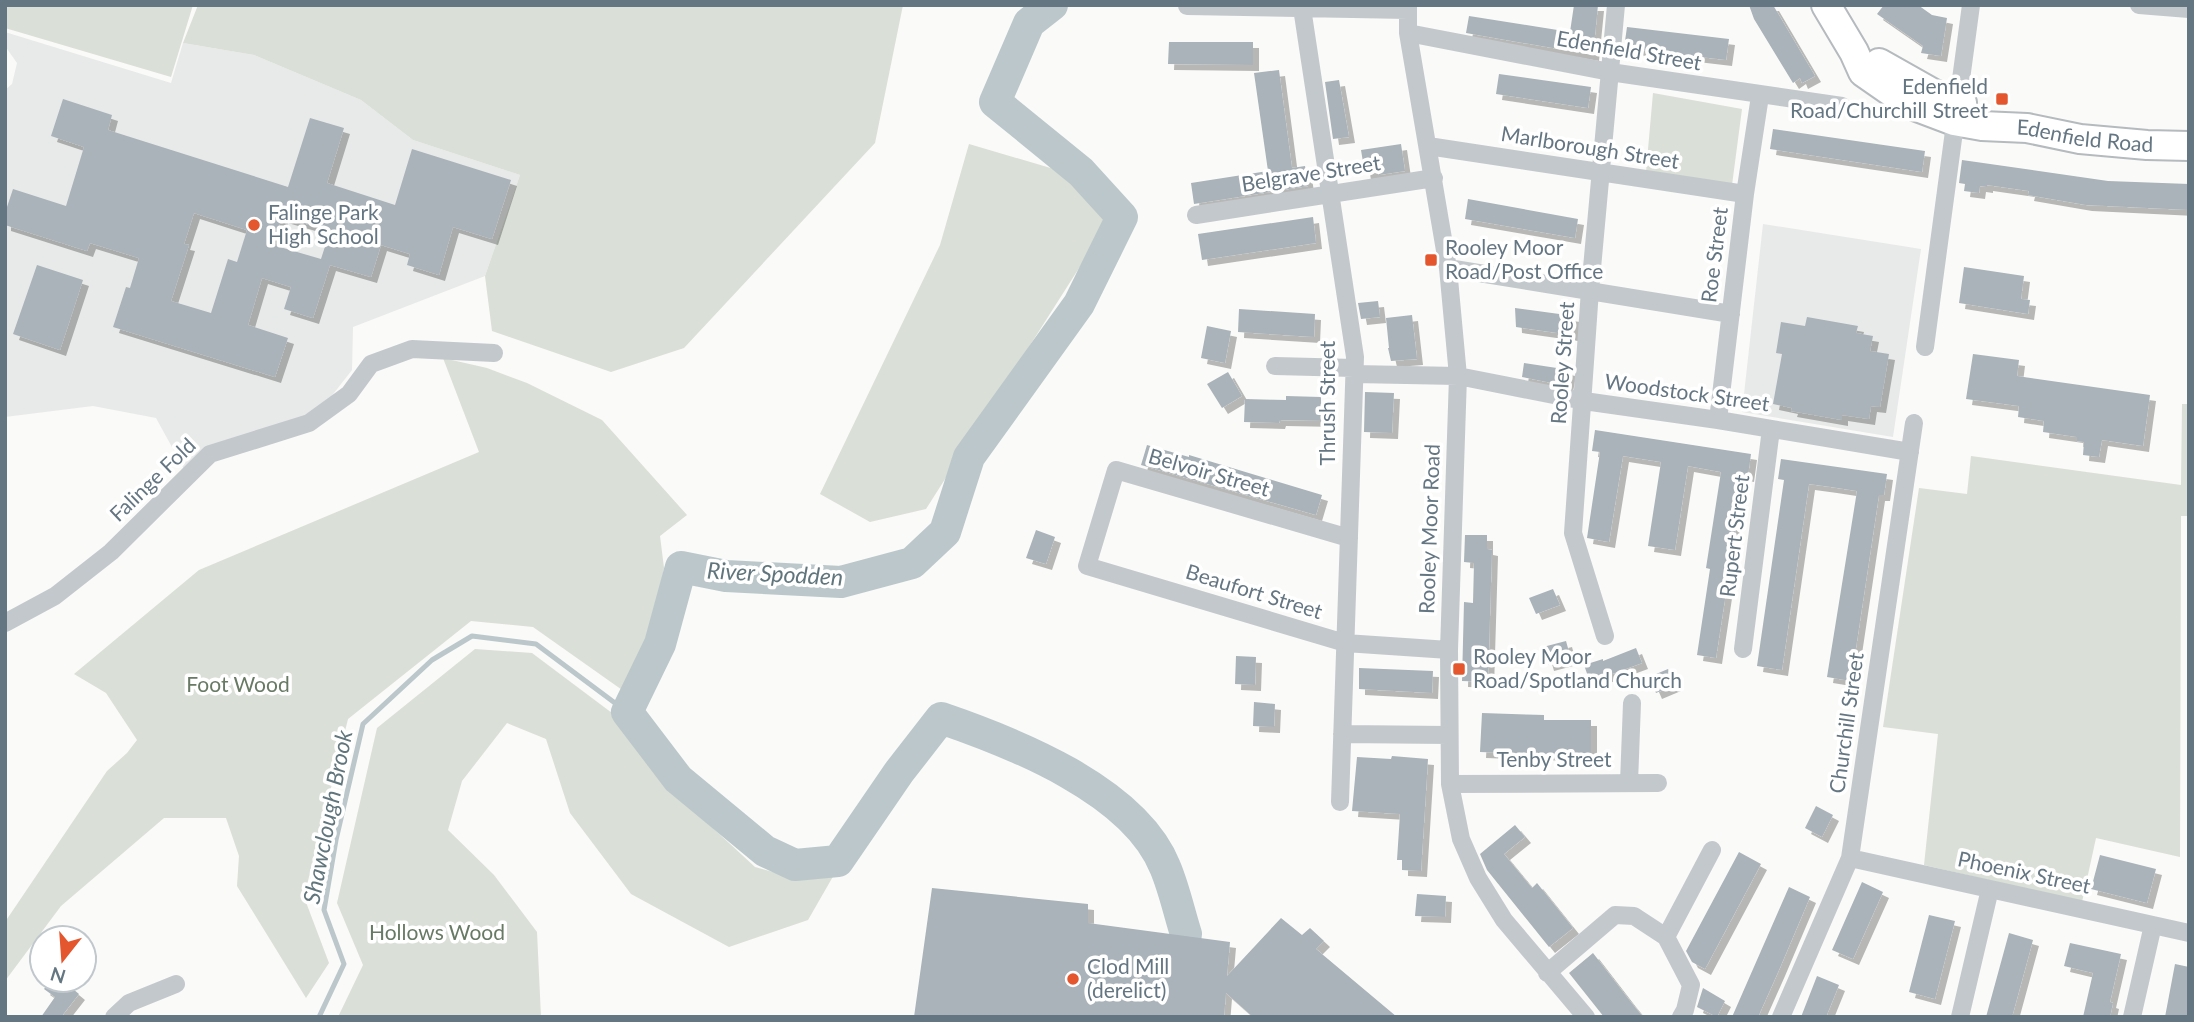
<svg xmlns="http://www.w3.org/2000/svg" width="2194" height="1022" font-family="Lato,sans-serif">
  <defs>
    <filter id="shadow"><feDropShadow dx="6" dy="6" stdDeviation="0" flood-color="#0004"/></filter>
  </defs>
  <rect width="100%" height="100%" fill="#fafaf8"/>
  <path fill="#e8e9e9" d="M5,32L171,83L183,43L254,55L361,100L413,140L520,175L485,276L353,327L352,370L312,421L184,469L156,418L93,406L5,417V90L12,84L17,63L5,46Z
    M1763,224L1921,249L1893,437L1742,412Z"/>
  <path fill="#dadfd7" d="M5,5H193L171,77L5,28Z
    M198,5H903L875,143L684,348L611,372L492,331L485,276L520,175L413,140L361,100L254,55L183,43Z
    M1653,93L1742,109L1732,185L1646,172Z
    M969,144L1064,172L1114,213L926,509L870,522L820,494L940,245Z
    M443,358L487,368L527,383L602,420L687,515L660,536L664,568L654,620L625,692L533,627L471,621L348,719L304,897L329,963L306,998L237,886L239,856L226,818H164L61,906L5,981V922L107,771L127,753L137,740L106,693L74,674L199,570L479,452Z
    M2182,404H2189V516H2181L2180,857L2096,838L2082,902L1924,865L1938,734L1883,727L1919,488L1967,494L1971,456L2181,485Z
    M475,649L532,653L616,716L663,782L755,867L792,877L835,873L808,920L729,947L631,894L570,813L546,739L507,723L462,781L448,830L494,875L537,932L541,1017H338L363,965L337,903L377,728Z"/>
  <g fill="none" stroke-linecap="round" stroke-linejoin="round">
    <path stroke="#bbc7cb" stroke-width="5" d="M319,1017L344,964L324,910L336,840L363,724L432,660L472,636L536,644L627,712"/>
    <path stroke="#bbc7cb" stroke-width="32" d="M1052,5L1029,23L995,102L1081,172L1122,217L1079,304L969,457L945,532L912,563L841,582L726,576L681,567L660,644L627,712L678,779L765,851L795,865L838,861L899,772L941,718C1014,743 1134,790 1165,867C1174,888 1179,912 1186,934"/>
  </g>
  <path fill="#aab3b9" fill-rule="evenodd" filter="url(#shadow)" d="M1574,5H1598L1593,55L1466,33L1469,16L1570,32Z
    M1749,5H1773L1815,76L1802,83L1800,78L1793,83L1754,19Z
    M1884,5H1918L1932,15L1947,18L1941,56L1921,53L1923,46L1877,14Z
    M1627,27L1729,39L1726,60L1624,48Z
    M1169,42H1253V65L1168,64Z
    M1279,70L1292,168L1305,166L1308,186L1194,204L1191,183L1268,171L1254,73Z
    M1499,74L1591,87L1588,108L1496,94Z
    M1339,80L1349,137L1333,139L1325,82Z
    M63,99L112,115L108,130L288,187L310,118L344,128L327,183L395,205L412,149L511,180L492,239L453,227L439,275L407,265L410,254L381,245L371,277L330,265L313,318L284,309L291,287L262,278L248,325L288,338L275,377L113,327L126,287L130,288L139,258L90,243L87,251L5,225V213L13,189L66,206L84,147L51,136ZM194,213L247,230L237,262L228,259L211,313L171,301L189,245L184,244ZM282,217L330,231L321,259L273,245Z
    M1773,129L1925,151L1922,172L1770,149Z
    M1401,144L1405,171L1379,175L1378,172L1365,174L1361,150Z
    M1962,160L2108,181L2189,184V210L2086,205L2028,195L2029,191L1987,185V187L1980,186L1979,193L1964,191L1965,184L1959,183Z
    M1468,199L1578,219L1575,238L1465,219Z
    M1313,217L1316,243L1202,260L1198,234Z
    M37,265L83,280L60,350L13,334Z
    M1964,267L2024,276L2021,299L2030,300L2028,314L1959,303Z
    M1378,301L1380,317L1361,319L1358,303Z
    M1515,308L1574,316L1572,335L1516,327Z
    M1239,309L1315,314L1314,337L1238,332Z
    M1412,315L1417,359L1391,361L1388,348H1389L1386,318Z
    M1807,317L1858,326L1856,333L1873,336L1870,351L1889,354L1880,407L1871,406L1869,419L1842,415V420L1791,411L1792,408L1773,404L1782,354L1776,353L1781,322L1805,326Z
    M1207,326L1231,331L1225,363L1201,358Z
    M1973,354L2019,360L2017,376L2150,395L2143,446L2102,440L2099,457L2083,455L2084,442L2077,441V437L2043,432L2044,421L2018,417L2019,406L1966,399Z
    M1524,363L1570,370L1567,386L1522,377Z
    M1228,372L1242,396L1222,408L1207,384Z
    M1365,392L1394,393L1392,433L1364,432Z
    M1286,396L1321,397V407H1331V421L1280,420L1279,423L1244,422L1245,399L1286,400Z
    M1595,430L1751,454L1748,476L1744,475L1716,658L1697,655L1710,569L1706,568L1721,472L1688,466L1675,550L1648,546L1661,462L1623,456L1609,542L1587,538L1600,452L1592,451Z
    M1147,445L1189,457V455L1322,495L1316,515L1141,465Z
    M1781,459L1887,474L1884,495H1879L1851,681L1827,677L1857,491L1831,487L1809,484L1782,670L1757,666L1784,480L1778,479Z
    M1036,530L1055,537L1046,564L1026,558Z
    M1465,535H1487V549L1492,550L1488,682L1462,681L1464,602L1473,603L1474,563L1464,562Z
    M1553,589L1560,605L1536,614L1529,598Z
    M1566,641L1571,659L1548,665L1543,647Z
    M1636,648L1642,663L1590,682L1584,665L1603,659V661Z
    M1236,656L1256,657L1255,685L1235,684Z
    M1359,668L1433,671L1432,693L1359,689Z
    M1668,669L1675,685L1656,693L1649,677Z
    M1254,702L1275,704L1274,727L1253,726Z
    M1482,713L1544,715V720H1591V756L1480,752Z
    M1392,756L1428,759L1421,871L1402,870V860H1397L1400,814L1352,811L1357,757L1391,759Z
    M1816,806L1833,815L1822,837L1805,828Z
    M1515,825L1525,837L1504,854L1532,888L1537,883L1573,928L1549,947L1487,870L1480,854Z
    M1739,852L1761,864L1705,969L1692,962L1686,951Z
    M2100,855L2156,869L2147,903L2091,889Z
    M1862,882L1883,892L1853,959L1832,950Z
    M1789,887L1810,897L1779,970L1758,1017H1732Z
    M932,888L1088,904V923L1230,942L1227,976L1281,918L1302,935L1310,928L1324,941L1316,949L1397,1017H1253L1226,993L1224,1017H914Z
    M1417,894L1446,896L1445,917L1415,916Z
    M1929,915L1955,921L1935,999L1909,992Z
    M2009,933L2033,940L2012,1017H1986Z
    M2070,943L2121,954L2110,1002L2113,1003L2110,1017H2083L2093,973L2064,966Z
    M1593,953L1630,1001L1643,1017H1604L1569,973Z
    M2175,964L2189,967V1017H2165Z
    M1817,976L1839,985L1826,1017H1801Z
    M51,980H62L79,994L61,1017H41L55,997L44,989Z
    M1703,988L1725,1001L1717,1017L1697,1007Z"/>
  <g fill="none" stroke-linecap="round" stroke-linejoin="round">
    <defs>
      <g id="primary">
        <path id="s1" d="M1826,5L1854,52L1863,72L1909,104L1954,121L1982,126L2027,128L2080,139L2147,145L2189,146"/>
        <path d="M1879,63L1934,94L1962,103"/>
      </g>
    </defs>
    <use href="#primary" stroke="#b5babe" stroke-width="32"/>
    <path stroke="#c3c8cc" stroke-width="18" d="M1408,5V33L1448,268L1458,376L1449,650L1450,784L1461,839L1478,878L1504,920L1586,1017
      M2139,5L2189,9
      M1187,6L1408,10
      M1302,8L1355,357L1340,802
      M1408,33L1610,72L1842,106
      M1428,146L1745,194
      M1196,215L1434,178
      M1448,268L1731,314
      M1925,347L1971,5
      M1275,366L1354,368
      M1354,374L1458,376L1584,401L1718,420L1910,452
      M1718,420L1745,194L1760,96
      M1349,538L1116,470L1087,566L1345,643L1449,650
      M5,623L55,596L111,552L210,454L309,423L349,394L371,364L412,349L494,353
      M1605,636L1573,533L1590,290L1616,5
      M1743,649L1771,429
      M1342,734L1449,735
      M1629,783L1632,703
      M1450,784L1658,783
      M1850,858L2189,933
      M1666,937L1691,985L1685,1010L1681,1017
      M1547,973L1615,915L1634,916L1666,937L1712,850
      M114,1017L129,1003L176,984
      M1781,1017L1850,858L1914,423
      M1960,1017L1990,889
      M2132,1017L2153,925"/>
    <use href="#primary" stroke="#fff" stroke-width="28"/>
  </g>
  <g fill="#e4572e" stroke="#fff" stroke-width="2.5">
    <rect x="1995" y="92" width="14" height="14" rx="3.5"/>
    <circle cx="254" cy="225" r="7"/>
    <rect x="1424" y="253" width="14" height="14" rx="3.5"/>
    <rect x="1452" y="662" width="14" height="14" rx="3.5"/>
    <circle cx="1073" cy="979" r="7"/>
  </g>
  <g text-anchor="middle" stroke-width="7" stroke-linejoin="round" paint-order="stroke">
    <g font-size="21" fill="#657683" stroke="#fff">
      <text transform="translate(1629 51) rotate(10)" y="7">Edenfield Street</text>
      <text dy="7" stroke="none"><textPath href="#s1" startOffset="313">Edenfield Road</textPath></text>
      <text transform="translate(1590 148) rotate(9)" y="7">Marlborough Street</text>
      <text transform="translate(1311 174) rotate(-9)" y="7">Belgrave Street</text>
      <text transform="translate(1715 255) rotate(-83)" y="7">Roe Street</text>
      <text transform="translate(1563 363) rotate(-86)" y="7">Rooley Street</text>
      <text transform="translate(1687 393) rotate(8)" y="7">Woodstock Street</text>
      <text transform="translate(1328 403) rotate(-90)" y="7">Thrush Street</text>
      <text transform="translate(1209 473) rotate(16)" y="7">Belvoir Street</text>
      <text transform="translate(153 480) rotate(-44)" y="7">Falinge Fold</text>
      <text transform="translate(1430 529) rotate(-88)" y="7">Rooley Moor Road</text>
      <text transform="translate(1735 536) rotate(-83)" y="7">Rupert Street</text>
      <text transform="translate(1254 592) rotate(17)" y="7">Beaufort Street</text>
      <text transform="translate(1847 723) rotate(-82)" y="7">Churchill Street</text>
      <text x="1554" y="767">Tenby Street</text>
      <text transform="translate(2024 873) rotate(12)" y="7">Phoenix Street</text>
    </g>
    <g font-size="21" fill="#657683" stroke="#fff" text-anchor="start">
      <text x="1988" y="94" text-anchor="end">Edenfield<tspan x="1988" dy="24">Road/Churchill Street</tspan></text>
      <text x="268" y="220">Falinge Park<tspan x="268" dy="24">High School</tspan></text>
      <text x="1445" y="255">Rooley Moor<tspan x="1445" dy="24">Road/Post Office</tspan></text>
      <text x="1473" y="664">Rooley Moor<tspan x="1473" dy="24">Road/Spotland Church</tspan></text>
      <text x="1087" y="974">Clod Mill<tspan x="1087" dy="24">(derelict)</tspan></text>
    </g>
    <g font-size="21" fill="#687a64" stroke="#fff">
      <text x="238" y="692">Foot Wood</text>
      <text x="437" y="940">Hollows Wood</text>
    </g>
    <g font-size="23" font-style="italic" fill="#60757c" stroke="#fff">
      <text transform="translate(775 574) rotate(3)" y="8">River Spodden</text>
      <text transform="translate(328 817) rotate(-79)" y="8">Shawclough Brook</text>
    </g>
  </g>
  <rect width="2194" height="1022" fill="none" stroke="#657683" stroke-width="14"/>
  <g transform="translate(63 959) rotate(197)"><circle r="33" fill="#ffffff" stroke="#c1c8cd" stroke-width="2"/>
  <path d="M0-5L12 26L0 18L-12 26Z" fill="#e4572e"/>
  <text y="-10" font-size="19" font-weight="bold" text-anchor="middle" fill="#657683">N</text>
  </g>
</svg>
